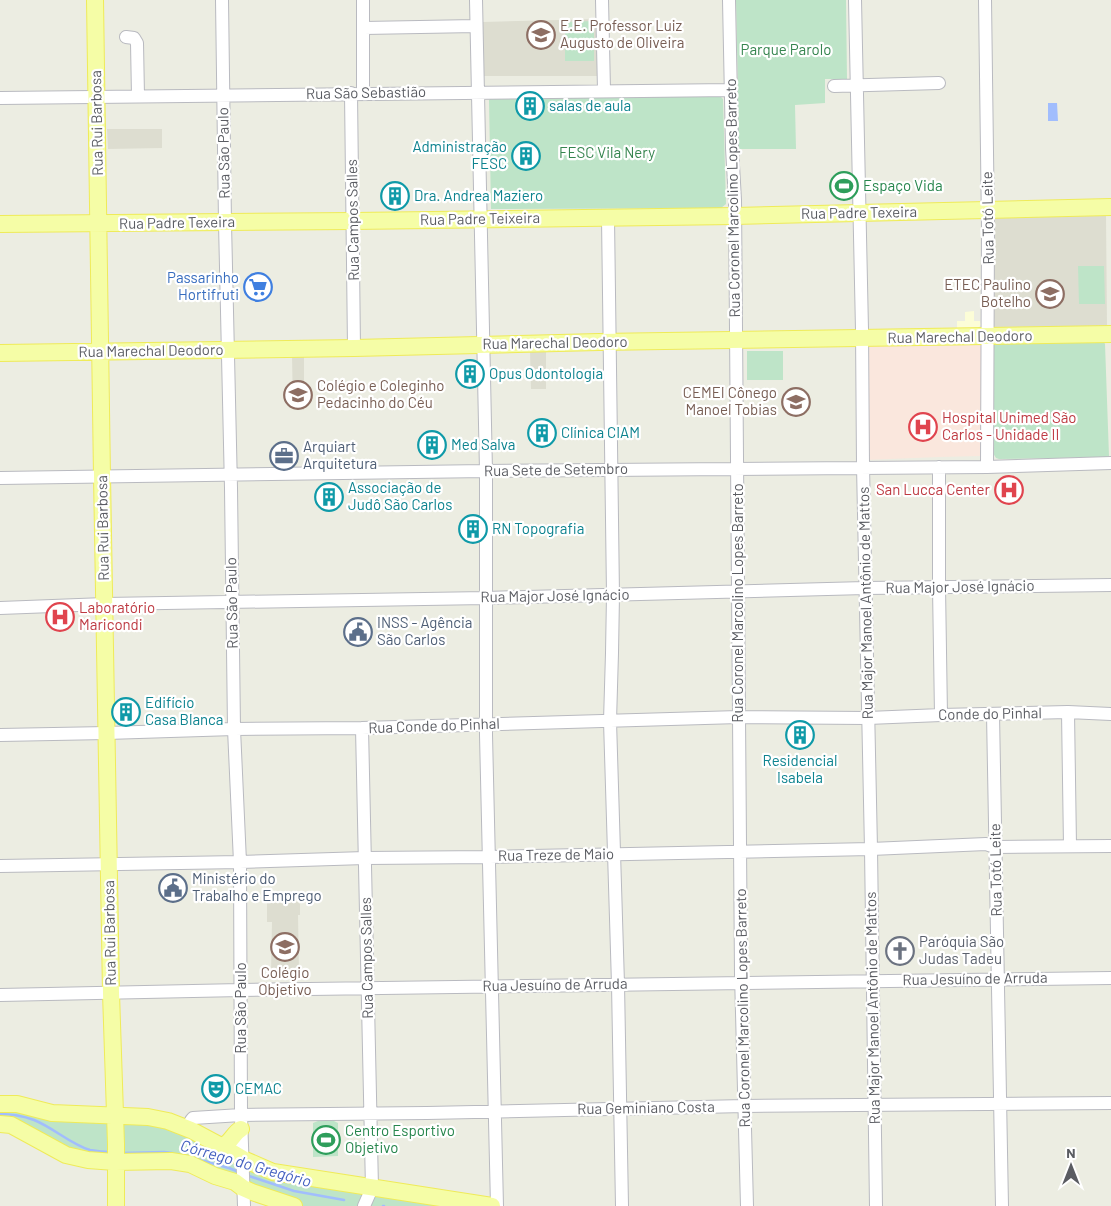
<svg xmlns="http://www.w3.org/2000/svg" width="1111" height="1206" font-family="Barlow,sans-serif">
  <rect width="100%" height="100%" fill="#ecede2"/>
  <path fill="#fcfdd7" d="M974,311V321H980L981,325L978,328L957,329V321H965V312Z"/>
  <path fill="#ddddd0" d="M598,19L597,76H484L483,22Z
    M107,129H162V148L108,149Z
    M1106,216L1107,326L994,327L993,217Z
    M546,350V389H531L530,351Z
    M292,355H304V410H293Z
    M296,901L300,904V915H298L299,972H271L272,922H267V902Z"/>
  <path fill="#fae7dd" d="M981,345V456L939,457L865,460L866,346Z"/>
  <path fill="#bee4c8" d="M736,0H846L847,79H825V103L795,105L796,149H737L738,90Z
    M594,21V61H565V22Z
    M720,96L723,99L726,204L721,208L491,209L489,100L491,98Z
    M1078,266H1104L1105,304H1079Z
    M1104,342L1105,344L1109,456L1107,457L999,459L996,458L993,453L992,345L994,343Z
    M747,351H783V380H747Z
    M0,1104L148,1117L243,1159L492,1206H294L190,1164L88,1160L0,1124Z
    M318,1121H334L338,1123V1156L313,1157V1123Z"/>
  <path fill="#a1bdfd" d="M1048,103H1057L1058,121H1048Z"/>
  <g fill="none" stroke-linecap="round" stroke-linejoin="round">
    <path stroke="#a1bdfd" stroke-width="2.5" d="M0,1114C12,1114 23,1116 34,1120C54,1128 70,1144 90,1150C96,1151 103,1152 109,1152
      M122,1153L164,1152L172,1153
      M197,1159L229,1168L239,1172
      M246,1175L294,1191L344,1200
      M383,1206H384"/>
    <defs>
      <path id="minor" d="M222,0L225,223L231,488L234,729L240,862L241,1115L244,1206
        M363,0V93
        M476,0L486,471V735L497,1206
        M602,0L604,90
        M729,0L732,148L735,200L741,974L747,1206
        M855,0L862,330L863,466L871,849L876,1206
        M985,0L988,227L987,467
        M364,28L476,26
        M126,37L134,38L137,43L138,96
        M834,86L939,83
        M351,93L354,348
        M0,98L731,90
        M608,218L613,595L612,653L610,721L618,984L622,1206
        M939,467V587L941,715
        M0,478L486,471L987,467L1111,463
        M0,608L105,604L486,598L865,588L1111,585
        M1068,712L1070,846
        M993,714L1002,1206
        M362,728L372,1188L364,1206
        M0,735L107,733L234,729L362,728L739,717L868,718L941,715L1068,712L1111,714
        M0,866L240,862L365,858L490,857L871,849L986,844L995,847L1111,846
        M0,995L241,990L1111,978
        M191,1130C189,1125 189,1122 193,1118L241,1115L427,1113L745,1106L1111,1103"/>
      <path id="major" d="M95,0L102,476L111,993L116,1144V1206
        M0,224L353,221L735,216L1111,207
        M0,353L354,348L599,342L1111,334
        M0,1104H17L52,1113L148,1117L168,1121L191,1130L221,1146L243,1159L273,1172L492,1206
        M0,1124L11,1125L66,1155L88,1160L115,1162L171,1161L190,1164L215,1176L235,1182L243,1188L252,1192L294,1206
        M221,1146C231,1144 233,1133 241,1129"/>
    </defs>
    <use href="#minor" stroke="#b9bac0" stroke-width="14"/>
    <use href="#major" stroke="#efeb59" stroke-width="18"/>
    <use href="#minor" stroke="#fff" stroke-width="12"/>
    <use href="#major" stroke="#f5fda6" stroke-width="16"/>
  </g>
  <defs>
    <symbol id="school-ring" viewBox="-11 -11 22 22"><circle r="9.5" fill="#fff" stroke="#8d6e63" stroke-width="1.5"/><path d="M0-5L7-2L0 1L-7-2ZM-4 1L0 2.5L4 1V4Q0 6-4 4Z" fill="#8d6e63"/></symbol>
    <symbol id="building-ring" viewBox="-11 -11 22 22"><circle r="9.5" fill="#fff" stroke="#0f9aa8" stroke-width="1.5"/><path d="M-4-6H4V6H1V3H-1V6H-4ZM-2.5-4.3h1.7v1.8h-1.7ZM.8-4.3h1.7v1.8H.8ZM-2.5-1h1.7V.8h-1.7ZM.8-1h1.7V.8H.8Z" fill="#0f9aa8"/></symbol>
    <symbol id="stadium-ring" viewBox="-11 -11 22 22"><circle r="9.5" fill="#fff" stroke="#2e9e5b" stroke-width="1.5"/><path d="M0-5a6.5 5 0 1 0 0 10a6.5 5 0 1 0 0-10ZM-3.5-1.8h7v3.6h-7Z" fill="#2e9e5b"/></symbol>
    <symbol id="supermarket-ring" viewBox="-11 -11 22 22"><circle r="9.5" fill="#fff" stroke="#3f7fe0" stroke-width="1.5"/><path d="M-6-5.5h2.5l.6 2H6L4.5 2H-2.5L-4.4-4H-6ZM-1.5 3.2a1.3 1.3 0 1 0 .1 0ZM3 3.2a1.3 1.3 0 1 0 .1 0Z" fill="#3f7fe0"/></symbol>
    <symbol id="university-ring" viewBox="-11 -11 22 22"><circle r="9.5" fill="#fff" stroke="#8d6e63" stroke-width="1.5"/><path d="M0-5L7-2L0 1L-7-2ZM-4 1L0 2.5L4 1V4Q0 6-4 4Z" fill="#8d6e63"/></symbol>
    <symbol id="hospital-ring" viewBox="-11 -11 22 22"><circle r="9.5" fill="#fff" stroke="#e0444e" stroke-width="1.5"/><path d="M-5-5h3v3.5h4V-5h3V5h-3V1.5h-4V5h-3Z" fill="#e0444e"/></symbol>
    <symbol id="office-ring" viewBox="-11 -11 22 22"><circle r="9.5" fill="#fff" stroke="#5c6f8a" stroke-width="1.5"/><path d="M-6-3h4V-5.5h4V-3h4V5H-6ZM-1-4.5V-3h2v-1.5ZM-6 0V1H6V0Z" fill="#5c6f8a"/></symbol>
    <symbol id="civic-ring" viewBox="-11 -11 22 22"><circle r="9.5" fill="#fff" stroke="#5c6f8a" stroke-width="1.5"/><path d="M-.6-6.5H3V-4.5H.6V-3L4-1V1h2V6H-6V1h2V-1L-.6-3ZM-1.2 2.5V6h2.4V2.5Z" fill="#5c6f8a"/></symbol>
    <symbol id="church-ring" viewBox="-11 -11 22 22"><circle r="9.5" fill="#fff" stroke="#6b7280" stroke-width="1.5"/><path d="M-1.2-6h2.4v3.5h3.3v2.4h-3.3V6h-2.4V-.1h-3.3v-2.4h3.3Z" fill="#6b7280"/></symbol>
    <symbol id="theatre-ring" viewBox="-11 -11 22 22"><circle r="9.5" fill="#fff" stroke="#0f9aa8" stroke-width="1.5"/><path d="M-5-5.5Q0-4 5-5.5V0Q5 5 0 6Q-5 5-5 0ZM-3.3-2.5H-1v1.5H-3.3ZM1-2.5H3.3v1.5H1ZM-2.8 1Q0 5.5 2.8 1Z" fill="#0f9aa8"/></symbol>
  </defs>
  <g fill-rule="evenodd">
    <use href="#school-ring" x="525" y="19" width="32" height="32"/>
    <use href="#building-ring" x="514" y="90" width="32" height="32"/>
    <use href="#building-ring" x="510" y="140" width="32" height="32"/>
    <use href="#stadium-ring" x="828" y="170" width="32" height="32"/>
    <use href="#building-ring" x="379" y="180" width="32" height="32"/>
    <use href="#supermarket-ring" x="242" y="271" width="32" height="32"/>
    <use href="#university-ring" x="1034" y="278" width="32" height="32"/>
    <use href="#building-ring" x="454" y="358" width="32" height="32"/>
    <use href="#school-ring" x="282" y="379" width="32" height="32"/>
    <use href="#school-ring" x="780" y="386" width="32" height="32"/>
    <use href="#hospital-ring" x="907" y="411" width="32" height="32"/>
    <use href="#building-ring" x="526" y="417" width="32" height="32"/>
    <use href="#building-ring" x="416" y="429" width="32" height="32"/>
    <use href="#office-ring" x="268" y="440" width="32" height="32"/>
    <use href="#hospital-ring" x="993" y="474" width="32" height="32"/>
    <use href="#building-ring" x="313" y="481" width="32" height="32"/>
    <use href="#building-ring" x="457" y="513" width="32" height="32"/>
    <use href="#hospital-ring" x="44" y="601" width="32" height="32"/>
    <use href="#civic-ring" x="342" y="616" width="32" height="32"/>
    <use href="#building-ring" x="110" y="696" width="32" height="32"/>
    <use href="#building-ring" x="784" y="719" width="32" height="32"/>
    <use href="#civic-ring" x="157" y="872" width="32" height="32"/>
    <use href="#school-ring" x="269" y="931" width="32" height="32"/>
    <use href="#church-ring" x="884" y="935" width="32" height="32"/>
    <use href="#theatre-ring" x="200" y="1073" width="32" height="32"/>
    <use href="#stadium-ring" x="310" y="1124" width="32" height="32"/>
  </g>
  <g text-anchor="middle" stroke-width="4.5" stroke-linejoin="round" paint-order="stroke">
    <g font-size="15" fill="#785e54" stroke="#fff" text-anchor="start">
      <text x="560" y="31">E.E. Professor Luiz<tspan x="560" dy="17">Augusto de Oliveira</tspan></text>
      <text x="1031" y="290" text-anchor="end">ETEC Paulino<tspan x="1031" dy="17">Botelho</tspan></text>
      <text x="317" y="391">Colégio e Coleginho<tspan x="317" dy="17">Pedacinho do Céu</tspan></text>
      <text x="777" y="398" text-anchor="end">CEMEI Cônego<tspan x="777" dy="17">Manoel Tobias</tspan></text>
      <text x="285" y="978" text-anchor="middle">Colégio<tspan x="285" dy="17">Objetivo</tspan></text>
    </g>
    <g font-size="15" fill="#36854f" stroke="#fff">
      <text x="786" y="55">Parque Parolo</text>
      <text x="607" y="158">FESC Vila Nery</text>
    </g>
    <g font-size="15" fill="#5a5c62" stroke="#fff">
      <text transform="translate(366 93) rotate(-1)" y="5">Rua São Sebastião</text>
      <text transform="translate(97 123) rotate(-91)" y="5">Rua Rui Barbosa</text>
      <text transform="translate(224 153) rotate(-91)" y="5">Rua São Paulo</text>
      <text transform="translate(733 198) rotate(-91)" y="5">Rua Coronel Marcolino Lopes Barreto</text>
      <text transform="translate(859 213) rotate(-1)" y="5">Rua Padre Texeira</text>
      <text transform="translate(988 218) rotate(-91)" y="5">Rua Totó Leite</text>
      <text transform="translate(480 219) rotate(-1)" y="5">Rua Padre Teixeira</text>
      <text transform="translate(353 220) rotate(-91)" y="5">Rua Campos Salles</text>
      <text transform="translate(177 223) rotate(-1)" y="5">Rua Padre Texeira</text>
      <text transform="translate(960 337) rotate(-1)" y="5">Rua Marechal Deodoro</text>
      <text transform="translate(555 343) rotate(-1)" y="5">Rua Marechal Deodoro</text>
      <text transform="translate(151 351) rotate(-1)" y="5">Rua Marechal Deodoro</text>
      <text transform="translate(556 470) rotate(-1)" y="5">Rua Sete de Setembro</text>
      <text transform="translate(103 528) rotate(-91)" y="5">Rua Rui Barbosa</text>
      <text transform="translate(960 587) rotate(-1)" y="5">Rua Major José Ignácio</text>
      <text transform="translate(555 596) rotate(-1)" y="5">Rua Major José Ignácio</text>
      <text transform="translate(232 603) rotate(-91)" y="5">Rua São Paulo</text>
      <text transform="translate(738 603) rotate(-90)" y="5">Rua Coronel Marcolino Lopes Barreto</text>
      <text transform="translate(866 603) rotate(-91)" y="5">Rua Major Manoel Antônio de Mattos</text>
      <text transform="translate(990 714) rotate(-1)" y="5">Conde do Pinhal</text>
      <text transform="translate(434 726) rotate(-2)" y="5">Rua Conde do Pinhal</text>
      <text transform="translate(556 855) rotate(-1)" y="5">Rua Treze de Maio</text>
      <text transform="translate(996 870) rotate(-91)" y="5">Rua Totó Leite</text>
      <text transform="translate(110 933) rotate(-91)" y="5">Rua Rui Barbosa</text>
      <text transform="translate(367 958) rotate(-91)" y="5">Rua Campos Salles</text>
      <text transform="translate(975 979) rotate(-1)" y="5">Rua Jesuíno de Arruda</text>
      <text transform="translate(555 985) rotate(-1)" y="5">Rua Jesuíno de Arruda</text>
      <text transform="translate(241 1008) rotate(-90)" y="5">Rua São Paulo</text>
      <text transform="translate(743 1008) rotate(-91)" y="5">Rua Coronel Marcolino Lopes Barreto</text>
      <text transform="translate(873 1008) rotate(-91)" y="5">Rua Major Manoel Antônio de Mattos</text>
      <text transform="translate(646 1108) rotate(-1)" y="5">Rua Geminiano Costa</text>
    </g>
    <g font-size="15" fill="#0d838f" stroke="#fff" text-anchor="start">
      <text x="549" y="111">salas de aula</text>
      <text x="507" y="152" text-anchor="end">Administração<tspan x="507" dy="17">FESC</tspan></text>
      <text x="414" y="201">Dra. Andrea Maziero</text>
      <text x="489" y="379">Opus Odontologia</text>
      <text x="561" y="438">Clínica CIAM</text>
      <text x="451" y="450">Med Salva</text>
      <text x="348" y="493">Associação de<tspan x="348" dy="17">Judô São Carlos</tspan></text>
      <text x="492" y="534">RN Topografia</text>
      <text x="145" y="708">Edifício<tspan x="145" dy="17">Casa Blanca</tspan></text>
      <text x="800" y="766" text-anchor="middle">Residencial<tspan x="800" dy="17">Isabela</tspan></text>
      <text x="235" y="1094">CEMAC</text>
    </g>
    <g font-size="15" fill="#27864d" stroke="#fff" text-anchor="start">
      <text x="863" y="191">Espaço Vida</text>
      <text x="345" y="1136">Centro Esportivo<tspan x="345" dy="17">Objetivo</tspan></text>
    </g>
    <g font-size="15" fill="#366cbe" stroke="#fff" text-anchor="end">
      <text x="239" y="283">Passarinho<tspan x="239" dy="17">Hortifruti</tspan></text>
    </g>
    <g font-size="15" fill="#be3a42" stroke="#fff" text-anchor="start">
      <text x="942" y="423">Hospital Unimed São<tspan x="942" dy="17">Carlos - Unidade II</tspan></text>
      <text x="990" y="495" text-anchor="end">San Lucca Center</text>
      <text x="79" y="613">Laboratório<tspan x="79" dy="17">Maricondi</tspan></text>
    </g>
    <g font-size="15" fill="#4e5e75" stroke="#fff" text-anchor="start">
      <text x="303" y="452">Arquiart<tspan x="303" dy="17">Arquitetura</tspan></text>
      <text x="377" y="628">INSS - Agência<tspan x="377" dy="17">São Carlos</tspan></text>
      <text x="192" y="884">Ministério do<tspan x="192" dy="17">Trabalho e Emprego</tspan></text>
    </g>
    <g font-size="15" fill="#5b616d" stroke="#fff" text-anchor="start">
      <text x="919" y="947">Paróquia São<tspan x="919" dy="17">Judas Tadeu</tspan></text>
    </g>
    <g font-size="16" font-style="italic" fill="#4461c0" stroke="#fff">
      <text transform="translate(246 1163) rotate(16)" y="6">Córrego do Gregório</text>
    </g>
  </g>
  <g transform="translate(1071 1166)" stroke="#ffffff" stroke-width="4" paint-order="stroke">
  <path d="M0-4L9 19L0 12L-9 19Z" fill="#5a5c62"/>
  <text y="-8" font-size="14" font-weight="bold" text-anchor="middle" fill="#5a5c62">N</text>
  </g>
</svg>
